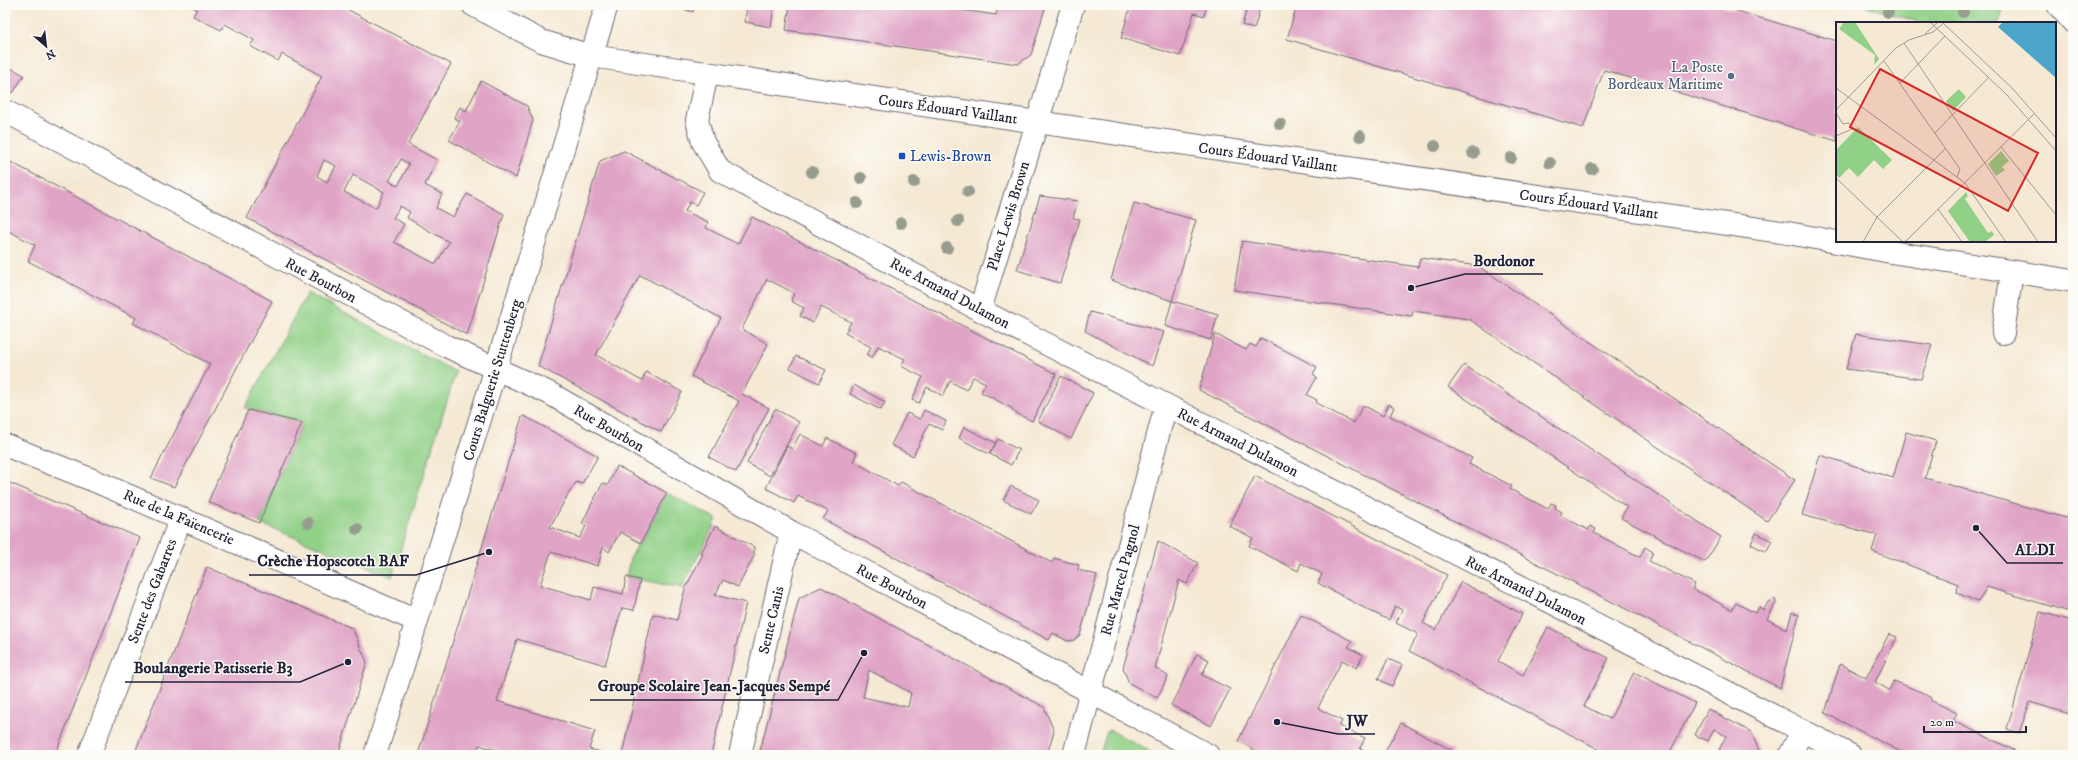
<svg xmlns="http://www.w3.org/2000/svg" width="2078" height="760" font-family="'IM FELL DW Pica',serif">
  <rect width="100%" height="100%" fill="#fdfcf7"/>
  <filter id="ink" filterUnits="userSpaceOnUse"><feTurbulence type="fractalNoise" baseFrequency=".025" numOctaves="2"/><feDisplacementMap in="SourceGraphic" scale="8" xChannelSelector="R" yChannelSelector="G"/><feConvolveMatrix kernelMatrix="1 2 1 2 8 2 1 2 1" color-interpolation-filters="sRGB"/></filter>
  <filter id="wash" filterUnits="userSpaceOnUse"><feTurbulence type="fractalNoise" baseFrequency=".012" numOctaves="4" result="noise"/><feDisplacementMap in="SourceGraphic" scale="16" xChannelSelector="R" yChannelSelector="G"/><feGaussianBlur stdDeviation="0.9" result="paint"/><feColorMatrix in="noise" values="0 0 0 0 0 0 0 0 0 0 0 0 0 0 0 0 0 1.4 0 .05"/><feComposite in="paint" operator="in"/></filter>
  <g filter="url(#wash)">
    <rect width="100%" height="100%" fill="#f5e9d4"/>
    <path fill="#91d087" stroke="#5a7961" d="M1862,5H2004L1999,23H1922Z
      M307,293L456,372L392,577L259,523L302,423L245,408Z
      M667,493L717,519L682,588L626,577L630,559L639,542L641,543Z
      M1110,730L1153,753L1157,755H1100L1107,731Z"/>
    <g id="blocks">
      <path fill="#e0a4c6" fill-rule="evenodd" d="M189,5H339L451,64L408,144L437,160L425,185L442,194L436,208L453,217L467,194L504,214L467,335L247,218L322,76L282,54L278,61L250,46L254,40L225,24L221,30L193,16L197,9ZM401,159L409,164L398,186L389,181ZM324,160L336,166L327,182L317,176ZM353,175L384,192L376,208L344,192ZM400,206L410,212L407,218L449,242L436,264L394,242L404,224L393,218Z
        M670,5H695L693,12Z
        M747,5H774L771,27L745,22Z
        M790,5H927L996,15L999,5H1046L1031,55L1018,64L786,30Z
        M1131,5H1207L1204,16L1194,13L1180,56L1121,38Z
        M1248,5H1261L1254,29L1242,25Z
        M1297,5H1717L1837,41V141L1604,70L1583,128L1287,39Z
        M5,65L24,75L13,93L5,89Z
        M481,81L527,106L533,120L516,178L449,140L460,121L454,118L460,107L466,111Z
        M624,151L703,192L696,205L690,202L685,211L708,222L706,228L738,244L752,217L1056,374L1032,421L1012,411L1013,409L981,392L986,383L973,377L966,390L950,381L943,396L927,387L919,403L912,400L923,377L901,366L905,359L878,346L872,358L867,355L871,347L845,333L851,322L821,307L813,323L800,316L804,308L791,301L794,293L767,279L742,329L768,344L742,394L769,408L736,472L709,457L739,401L691,376L721,318L681,297L640,275L596,355L642,381L646,372L682,392L661,432L538,366L600,161Z
        M5,159L272,301L174,487L151,478L210,364L133,323L136,318L28,261L35,245L5,229Z
        M1040,196L1078,201L1073,218L1080,219L1060,283L1017,270Z
        M1134,203L1196,220L1172,301L1111,280Z
        M1242,241L1418,267L1420,258L1478,266L1795,480L1767,521L1469,319L1413,311L1412,316L1234,290Z
        M1172,301L1218,314L1211,340L1165,326Z
        M1090,312L1164,332L1152,366L1085,331Z
        M1215,334L1246,350L1250,344L1256,347L1261,338L1317,367L1313,374L1317,377L1307,395L1317,400L1316,403L1354,423L1363,405L1383,416L1389,404L1394,407L1390,416L1472,458L1469,464L1512,486L1510,489L1548,509L1551,503L1556,505L1555,508L1562,512L1560,515L1588,530L1590,526L1596,529L1594,533L1640,557L1645,547L1653,552L1649,561L1695,584L1693,589L1732,610L1736,603L1755,613L1759,607L1764,610L1768,602L1775,599L1776,603L1767,619L1787,630L1792,612L1799,615L1780,688L1199,390Z
        M1856,334L1932,345L1921,379L1846,369Z
        M796,356L826,370L819,383L790,368Z
        M1464,365L1721,537L1705,562L1621,518L1627,507L1448,387Z
        M1061,376L1093,393L1071,439L1038,421Z
        M854,385L885,402L881,410L850,394Z
        M775,409L799,422L770,476L747,463Z
        M248,410L302,423L259,523L208,502Z
        M924,410L946,421L942,430L929,424L913,456L891,445L907,413L920,419Z
        M524,416L598,456L582,484L576,482L569,493L550,527L580,538L586,526L582,524L591,505L603,483L608,485L617,466L667,493L641,543L620,532L609,552L603,547L598,566L551,552L540,585L591,600L594,587L623,594L626,577L640,580L634,610L622,608L605,665L517,639L497,701L595,731L589,749L613,755H513L479,745L476,755H418L522,417Z
        M964,427L996,443L989,454L959,438Z
        M1906,432L1936,441L1925,478L2073,520V613L1987,587L1978,602L1957,593L1958,584L1872,551L1877,535L1802,515L1820,455L1893,478Z
        M800,434L823,446L827,438L857,453L853,461L898,486L901,482L1052,563L1054,558L1079,565L1078,570L1097,575L1080,635L1074,640L1067,641L1053,633L1049,640L823,519L828,511L798,496L794,503L766,488L787,446L792,449Z
        M998,439L1019,450L1011,465L990,454Z
        M1255,476L1447,575L1423,623L1436,630L1461,582L1522,614L1498,661L1523,675L1548,627L1609,658L1584,706L1610,719L1634,672L1695,703L1671,750L1680,755H1610L1409,651L1418,634L1396,623L1402,610L1395,606L1389,620L1368,610L1318,583L1322,574L1301,563L1298,571L1281,562L1249,546L1253,538L1229,526Z
        M5,481L140,538L55,755H5Z
        M1011,486L1039,500L1031,514L1003,500Z
        M715,526L754,547V556L738,587L723,580L715,595L746,603L711,755H622L653,614L677,620L685,589L703,554L701,553Z
        M1756,533L1772,541L1766,552L1751,544Z
        M1158,541L1198,563L1187,584L1179,580L1155,668L1168,676L1157,698L1129,683L1123,668Z
        M207,567L352,628L367,662L338,755H134Z
        M821,587L1044,707L1054,731L1047,755H759L799,598ZM869,670L911,693L908,707L863,697Z
        M2040,612L2073,621V715L2030,702L2019,733L2007,729Z
        M1301,615L1352,641L1348,647L1363,655L1357,668L1342,660L1318,708L1342,721L1339,726L1365,738L1360,748L1374,755H1264L1238,741Z
        M1889,634L1897,637L1875,682L1889,690L1894,681L1921,692L1931,698L1930,700L1957,713L1953,721L2014,750L2012,755H1907L1825,713L1840,664L1866,678Z
        M1197,654L1209,660L1202,675L1230,689L1211,726L1171,705Z
        M1388,659L1402,665L1392,686L1378,679Z
        M1708,709L1751,732L1761,755H1728L1719,750L1726,736L1714,729L1708,741L1695,735Z
        M1401,723L1453,751L1451,755H1383Z"/>
    </g>
  </g>
  <g filter="url(#ink)">
    <use href="#blocks" fill-opacity="0" stroke="#6c6871" stroke-width="1"/>
    <g fill="none" stroke-linecap="round" stroke-linejoin="round">
      <defs>
        <path id="minor" d="M473,5L541,41L591,56L1788,233L1891,252L2073,281
          M2058,5L2073,22
          M707,74L697,120L703,142L720,171L980,310L1850,755
          M5,111L446,346L549,393L791,532L1208,755
          M980,310L1073,5
          M2003,333L2012,272
          M5,445L95,481L417,621
          M89,755L181,518
          M740,755L791,532
          M1074,755L1166,405
          M1790,755L1802,731"/>
        <path id="major" d="M375,755L496,368L607,5"/>
      </defs>
      <use href="#minor" stroke="#6c6871" stroke-width="24"/>
      <use href="#major" stroke="#6c6871" stroke-width="24"/>
      <use href="#minor" stroke="#fff" stroke-width="22"/>
      <use href="#major" stroke="#fff" stroke-width="22"/>
    </g>
    <g fill="#969d8f">
      <circle cx="1888" cy="12" r="6"/>
      <circle cx="1963" cy="12" r="6"/>
      <circle cx="1280" cy="124" r="6"/>
      <circle cx="1360" cy="136" r="6"/>
      <circle cx="1435" cy="146" r="6"/>
      <circle cx="1473" cy="153" r="6"/>
      <circle cx="1511" cy="158" r="6"/>
      <circle cx="1550" cy="163" r="6"/>
      <circle cx="1592" cy="169" r="6"/>
      <circle cx="812" cy="172" r="6"/>
      <circle cx="861" cy="178" r="6"/>
      <circle cx="914" cy="182" r="6"/>
      <circle cx="968" cy="192" r="6"/>
      <circle cx="857" cy="203" r="6"/>
      <circle cx="958" cy="221" r="6"/>
      <circle cx="901" cy="223" r="6"/>
      <circle cx="947" cy="248" r="6"/>
      <circle cx="308" cy="523" r="6"/>
      <circle cx="357" cy="529" r="6"/>
    </g>
  </g>
  <circle fill="#5c6f8a" stroke="#fdfcf7" stroke-width="1.5" cx="1731" cy="76" r="4"/>
  <rect fill="#1a4fb4" stroke="#fdfcf7" stroke-width="1.5" x="898" y="152" width="8" height="8" rx="2"/>
  <g text-anchor="middle" stroke-width="3" stroke-linejoin="round" paint-order="stroke">
    <g font-size="15" fill="#4e5e75" stroke="#fdfcf7" text-anchor="end">
      <text x="1723" y="72">La Poste<tspan x="1723" dy="17">Bordeaux Maritime</tspan></text>
    </g>
    <g font-size="15" fill="#22223b" stroke="#fdfcf7">
      <text transform="translate(948 109) rotate(8)" y="5">Cours Édouard Vaillant</text>
      <text transform="translate(1268 157) rotate(8)" y="5">Cours Édouard Vaillant</text>
      <text transform="translate(1589 204) rotate(8)" y="5">Cours Édouard Vaillant</text>
      <text transform="translate(1008 216) rotate(-73)" y="5">Place Lewis Brown</text>
      <text transform="translate(321 280) rotate(28)" y="5">Rue Bourbon</text>
      <text transform="translate(950 293) rotate(28)" y="5">Rue Armand Dulamon</text>
      <text transform="translate(492 380) rotate(-73)" y="5">Cours Balguerie Stuttenberg</text>
      <text transform="translate(609 428) rotate(30)" y="5">Rue Bourbon</text>
      <text transform="translate(1238 442) rotate(27)" y="5">Rue Armand Dulamon</text>
      <text transform="translate(179 517) rotate(23)" y="5">Rue de la Faïencerie</text>
      <text transform="translate(1120 580) rotate(-75)" y="5">Rue Marcel Pagnol</text>
      <text transform="translate(892 586) rotate(28)" y="5">Rue Bourbon</text>
      <text transform="translate(1526 590) rotate(27)" y="5">Rue Armand Dulamon</text>
      <text transform="translate(152 591) rotate(-69)" y="5">Sente des Gabarres</text>
      <text transform="translate(771 620) rotate(-77)" y="5">Sente Canis</text>
    </g>
    <g font-size="15" fill="#164399" stroke="#fdfcf7" text-anchor="start">
      <text x="910" y="161">Lewis-Brown</text>
    </g>
  </g>
  <g transform="translate(1836 22)">
    <rect width="220" height="220" fill="#f5e9d4"/>
    <path d="M8,0H19L43,37L38,43L39,33L3,7ZM123,67L130,75L117,89L110,79ZM22,105L56,138L47,147L38,138L22,155L13,146L3,156L0,152V128ZM165,129L173,139L166,145L169,148L160,154L152,142ZM130,170L132,174L129,177L152,211L156,209L158,213L149,220H134L112,189Z" fill="#91d087"/>
    <path d="M167,0H220V56L162,5Z" fill="#4ca6ca"/>
    <path fill="none" stroke="#a19997" stroke-width="1" d="M94,0L171,73L220,129M106,0L176,66L220,116M89,12L102,0M68,21L202,220M48,39L124,147L121,155M64,61L109,14M0,66L129,161L170,220M0,88L60,26L73,18L97,10L109,0M0,91L7,102L13,101L16,107L0,114M99,111L153,55M165,125L220,193M0,156L67,220M102,187L126,220M27,220L41,195L110,126M69,220L199,91"/>
    <path fill="#d62828" fill-opacity="0.15" stroke="#d62828" stroke-width="2" d="M44,47L202,131L172,189L14,105Z"/>
    <rect width="220" height="220" fill="none" stroke="#22223b" stroke-width="2"/>
  </g>
  <path fill="none" stroke="#22223b" stroke-width="1.5" d="M1411 288L1465 274H1543M1976 528L2007 563H2063M489 552L416 575H249M348 662L300 682H125M864 653L838 700H590M1277 722L1338 734H1375"/>
  <g fill="#22223b" stroke="#fdfcf7" stroke-width="1.5">
    <circle cx="1411" cy="288" r="4"/>
    <circle cx="1976" cy="528" r="4"/>
    <circle cx="489" cy="552" r="4"/>
    <circle cx="348" cy="662" r="4"/>
    <circle cx="864" cy="653" r="4"/>
    <circle cx="1277" cy="722" r="4"/>
  </g>
  <g font-size="16" text-anchor="middle" font-weight="bold" fill="#22223b" stroke="#fdfcf7" stroke-width="3" stroke-linejoin="round" paint-order="stroke">
    <text x="1504" y="266">Bordonor</text>
    <text x="2035" y="555">ALDI</text>
    <text x="333" y="566">Crèche Hopscotch BAF</text>
    <text x="213" y="673">Boulangerie Patisserie B3</text>
    <text x="714" y="691">Groupe Scolaire Jean-Jacques Sempé</text>
    <text x="1357" y="726">JW</text>
  </g>
  <rect width="2078" height="760" fill="none" stroke="#fdfcf7" stroke-width="20"/>
  <g transform="translate(46 46) rotate(152)" stroke="#fdfcf7" stroke-width="3" paint-order="stroke">
  <path d="M0-3L7 15L0 10L-7 15Z" fill="#22223b"/>
  <text y="-6" font-size="11" font-weight="bold" text-anchor="middle" fill="#22223b">N</text>
  </g>
  <path d="M1924 726v6h102v-6" fill="none" stroke="#22223b" stroke-width="2"/>
  <text x="1930" y="726" font-size="12" fill="#22223b" stroke="#fdfcf7" stroke-width="3" paint-order="stroke">20 m</text>
</svg>
